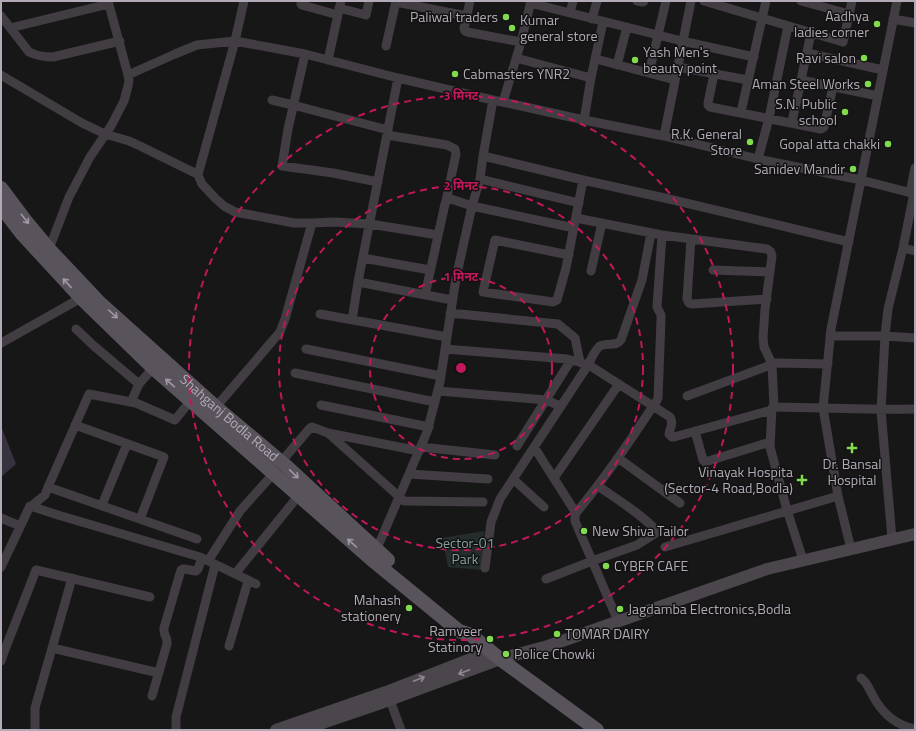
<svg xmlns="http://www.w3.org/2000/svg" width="916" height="731" font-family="'Titillium Web','Noto Sans Devanagari',sans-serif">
  <rect width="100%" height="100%" fill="#181718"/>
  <path fill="#252c2c" d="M484,531L481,570L448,567L442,538Z"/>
  <path fill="#37323f" d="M1,426L16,464L1,477Z"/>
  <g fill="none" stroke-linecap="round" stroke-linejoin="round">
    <path stroke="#413d42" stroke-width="9" d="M302,1L301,4L302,5L338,15
      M470,1L464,28L465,31L467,32L521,42
      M637,1L643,2L644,1
      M704,1L843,42L852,1
      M801,1L849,14
      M396,2L467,16
      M530,3L682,41L754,57
      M339,8L366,15L369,1
      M570,13L573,1
      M1,16L29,52C37,56 44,57 53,57L120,41
      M592,19L597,1
      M893,19L915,23
      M10,28L109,4
      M386,46L396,1
      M807,53L883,70
      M305,54L288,129L282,166L333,173L378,182
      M516,58L591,78
      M596,59L675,80
      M328,60L341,1
      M617,65L627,27
      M678,67L748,80
      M649,73L666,1
      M714,74L708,103V105L710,107L821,129L824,127L833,87
      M1,75L82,123L105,134L129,141L140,146L195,173H198L199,171L235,41L244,1
      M128,75L175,54L197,45L235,41L305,54L398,78L493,100L521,106L584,120L664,136L758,159L861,180L915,194
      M801,80L878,96
      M272,100L293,105L388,130
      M503,102L521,42L531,1
      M741,112L766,1
      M584,120L591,78L603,22
      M792,122L811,33
      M387,135L447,145L455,149L456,154L446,201
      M664,136L691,1
      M483,156L583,180L669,199L849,242
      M758,159L769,118L788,26
      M197,173L202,184L215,198L224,206L235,212L294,223H312L334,222L370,224L438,235
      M480,179L579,203
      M910,193L915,168
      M576,218L662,235L767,249C771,251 771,252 772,256L765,309L763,338L764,347L772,364L774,407
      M662,235L657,307L661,315V320L658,398L656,402L653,406L670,417C674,423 670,428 669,434L672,437H674L772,410
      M691,239L687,299L689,303L692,304L767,299
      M903,248L915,251
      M49,249L69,197L79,178L90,157L111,126L124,101L128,86L129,80L128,75L108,1
      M569,255L495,240L483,292L553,302L557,300L566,268L583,180
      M363,258L430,270
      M713,270L770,272
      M591,271L602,223
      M358,282L398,78
      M425,295L445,204C446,201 448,200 451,199L472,206L574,228
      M450,313L558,324L575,338L580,362
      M320,314L447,337
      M352,320L358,282L452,300
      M76,329L94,346L139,384
      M830,336H885L915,338
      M1,343L81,298
      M306,349L441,376
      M445,349L567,359L579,362L592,367L653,406C629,443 604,479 576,513L575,517V521L618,621
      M295,373L435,402
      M438,391L546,400L560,406
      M687,396L776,363L828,364
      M191,400L175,420L136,403L89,394L48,487L197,539
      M131,402L139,384L153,368
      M321,405L429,427
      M216,407L280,332L285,319L312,223
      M75,425L164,457L140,519
      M695,431L703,460L705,462L770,442
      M328,433L404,501L483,502
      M517,446L571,360
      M421,447L495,455
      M534,447L576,513
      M618,458L680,503
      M281,462L310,428L312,427L328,433L419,451
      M409,474L488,479
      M554,478L619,384
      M513,479L544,507
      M102,505L127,444
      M30,506L58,515L200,557L256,584
      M1,518L20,526
      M892,539L881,410L885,336L888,309L903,248L914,193
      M665,547L838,496
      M851,549L838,496L823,408L831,329L897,1
      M375,553L427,432L440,382L456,278L472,206L480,179L483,156L493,100
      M803,560L787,510L770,447L772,408L776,407C822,408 869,410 915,409
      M208,561L240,511L274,473
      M1,567L29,508L45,495L48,487
      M485,568L491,522L500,499L588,365C590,361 596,348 600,346C607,342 616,347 621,340L642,280L651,233
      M235,574L299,495
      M546,579L592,561L637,545L656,533L657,531C640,513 618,500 598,486
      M229,646L248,581
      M52,648L159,673
      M1,661L4,652L36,570L150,597
      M861,678C867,682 869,689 873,696C882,713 895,725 915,729
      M152,696L167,644C168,637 163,635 164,628L181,570L183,569H184L196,571L198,569L202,558
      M390,700L401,730
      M35,730V708L72,578
      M176,730V717L215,565"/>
    <path stroke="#4b464c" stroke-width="12" d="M276,730L386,692L491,651
      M302,730L378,704L500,659L548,646L767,569L915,534"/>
    <g stroke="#59545b" stroke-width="14">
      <path id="s1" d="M1,188L25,220L49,249L100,303L216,407L285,465L388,560"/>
      <path d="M1,207L22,234L81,298L153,368L371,559L459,631L471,635L500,659L597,730"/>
    </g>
  </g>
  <defs><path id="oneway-shaft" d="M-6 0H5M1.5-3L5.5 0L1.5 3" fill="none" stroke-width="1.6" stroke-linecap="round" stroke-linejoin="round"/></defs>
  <g stroke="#a099a4">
    <use href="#oneway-shaft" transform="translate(25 219) rotate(52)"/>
    <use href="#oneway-shaft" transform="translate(67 283) rotate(-133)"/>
    <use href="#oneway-shaft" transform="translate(113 314) rotate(42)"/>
    <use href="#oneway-shaft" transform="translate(170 383) rotate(-139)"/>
    <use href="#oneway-shaft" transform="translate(294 474) rotate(44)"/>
    <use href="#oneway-shaft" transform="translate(352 543) rotate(-138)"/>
  </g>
  <g stroke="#8e8791">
    <use href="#oneway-shaft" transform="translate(464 672) rotate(159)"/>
    <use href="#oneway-shaft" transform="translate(419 679) rotate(-21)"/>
  </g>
  <g fill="none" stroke="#c2185b" stroke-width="2" stroke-dasharray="7 5">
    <circle cx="461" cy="368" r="91"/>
    <circle cx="461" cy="368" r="182"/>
    <circle cx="461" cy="368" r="272"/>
  </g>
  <g fill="#81db4c" stroke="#131213" stroke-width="1.5">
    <circle cx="506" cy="17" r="4"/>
    <circle cx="877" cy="24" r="4"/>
    <circle cx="512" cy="28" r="4"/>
    <circle cx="864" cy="58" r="4"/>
    <circle cx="635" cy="60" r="4"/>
    <circle cx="455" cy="74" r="4"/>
    <circle cx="868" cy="84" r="4"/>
    <circle cx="845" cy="112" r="4"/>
    <circle cx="750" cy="142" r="4"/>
    <circle cx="888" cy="144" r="4"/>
    <circle cx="853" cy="169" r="4"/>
    <path d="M850 442h4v4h4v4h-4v4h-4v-4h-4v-4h4z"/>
    <path d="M800 474h4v4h4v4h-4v4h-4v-4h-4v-4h4z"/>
    <circle cx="584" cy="531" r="4"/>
    <circle cx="606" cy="566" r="4"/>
    <circle cx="409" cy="608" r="4"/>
    <circle cx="620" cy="609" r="4"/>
    <circle cx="557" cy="634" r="4"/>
    <circle cx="490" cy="639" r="4"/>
    <circle cx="506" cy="654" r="4"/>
  </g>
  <g text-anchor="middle" stroke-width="3" stroke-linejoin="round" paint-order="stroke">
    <g font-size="14" fill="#b2aab6" stroke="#131213" text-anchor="end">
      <text x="869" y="21">Aadhya<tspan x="869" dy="16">ladies corner</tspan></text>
      <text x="498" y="22">Paliwal traders</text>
      <text x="520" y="25" text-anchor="start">Kumar<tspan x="520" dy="16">general store</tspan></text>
      <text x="643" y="57" text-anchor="start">Yash Men's<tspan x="643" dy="16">beauty point</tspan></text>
      <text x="856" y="63">Ravi salon</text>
      <text x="463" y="79" text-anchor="start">Cabmasters YNR2</text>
      <text x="860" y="89">Aman Steel Works</text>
      <text x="837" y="109">S.N. Public<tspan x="837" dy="16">school</tspan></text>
      <text x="742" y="139">R.K. General<tspan x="742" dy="16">Store</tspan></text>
      <text x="880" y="149">Gopal atta chakki</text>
      <text x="845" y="174">Sanidev Mandir</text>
      <text x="852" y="469" text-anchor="middle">Dr. Bansal<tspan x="852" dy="16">Hospital</tspan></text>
      <text x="793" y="477">Vinayak Hospita<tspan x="793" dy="16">(Sector-4 Road,Bodla)</tspan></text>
      <text x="592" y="536" text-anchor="start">New Shiva Tailor</text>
      <text x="614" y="571" text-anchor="start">CYBER CAFE</text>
      <text x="401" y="605">Mahash<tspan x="401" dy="16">stationery</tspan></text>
      <text x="628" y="614" text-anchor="start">Jagdamba Electronics,Bodla</text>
      <text x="482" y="636">Ramveer<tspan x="482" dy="16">Statinory</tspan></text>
      <text x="565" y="639" text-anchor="start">TOMAR DAIRY</text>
      <text x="514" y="659" text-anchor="start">Police Chowki</text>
    </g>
    <g font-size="14" fill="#b2aab6" stroke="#131213">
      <text dy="5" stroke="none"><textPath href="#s1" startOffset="325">Shahganj Bodla Road</textPath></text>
    </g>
    <g font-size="14" fill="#849e9f" stroke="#131213">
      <text x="465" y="548">Sector-01<tspan x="465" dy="16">Park</tspan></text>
    </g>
  </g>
  <circle cx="461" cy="368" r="6" fill="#c2185b" stroke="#131213" stroke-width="2"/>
  <g font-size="12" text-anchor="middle" font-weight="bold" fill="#c2185b" stroke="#131213" stroke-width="3" stroke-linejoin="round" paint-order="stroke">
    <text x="461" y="100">3 मिनट</text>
    <text x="461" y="190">2 मिनट</text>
    <text x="461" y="281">1 मिनट</text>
  </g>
  <rect width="916" height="731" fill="none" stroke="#b2aab6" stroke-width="4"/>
</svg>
